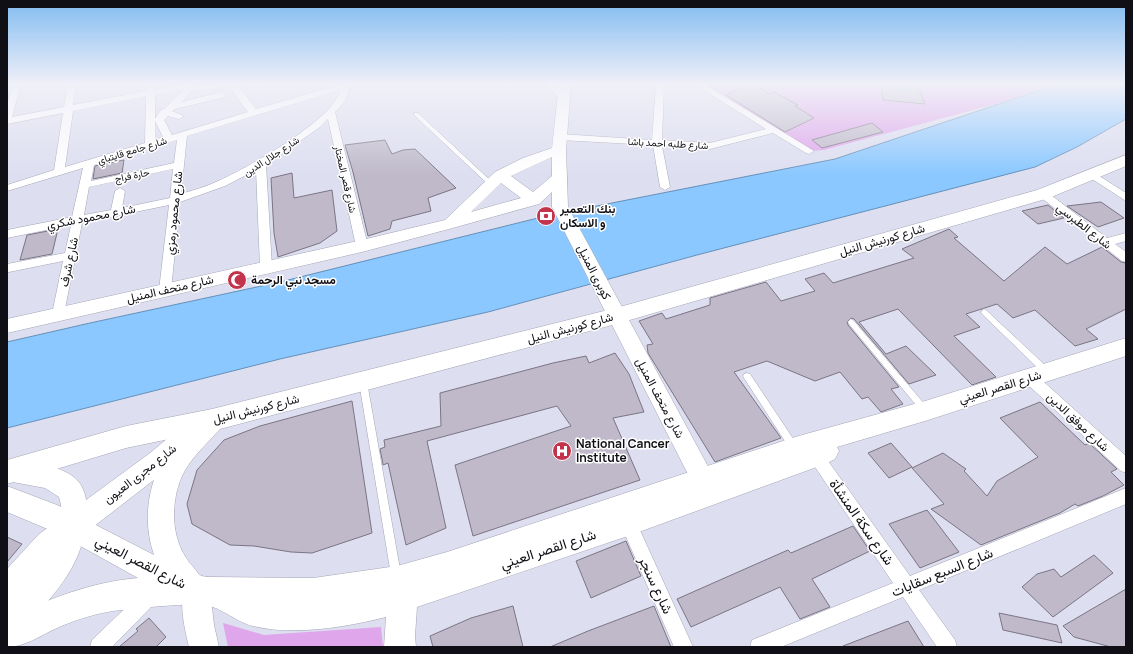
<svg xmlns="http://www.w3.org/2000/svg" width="1133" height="654" font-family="Manrope,Vazirmatn,sans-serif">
  <rect width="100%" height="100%" fill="#dddef0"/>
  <path fill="#dfa6eb" d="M701,84H1054L1003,102L824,150L812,151Z
    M223,623L264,635L381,627L383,647H228Z"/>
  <path fill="#8ac8ff" stroke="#6590b9" d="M1058,84H1126V119L1077,147L1035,167L697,255L488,312L280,359L7,428V342L90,323L280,282L546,216L835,159Z"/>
  <path fill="#bfb9c9" stroke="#7b7584" d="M752,84L770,94L774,92L798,105L795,106L814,118L785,132L726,95Z
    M881,84L918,86L925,104L883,100Z
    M872,123L883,132L822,148L812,140Z
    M385,140L392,154L403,150L415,149L456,188L428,198L431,211L392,221L390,229L368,236L353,172L345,145Z
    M124,160L122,173L93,179L95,166Z
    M292,173L294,198L332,190L337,231L320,243L278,257L274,233L271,178Z
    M1101,202L1124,218L1098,227L1067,206Z
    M1048,205L1064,218L1038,224L1022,211Z
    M58,229L52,254L20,260L27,235Z
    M949,229L958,237L954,238L1004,281L1045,247L1067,264L1102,247L1121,262L1126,263V309L1086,329L1098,339L1075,346L1035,310L1013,318L997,304L966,314L980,327L954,336L996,377L972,385L898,309L859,322L886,354L906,346L936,375L909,384L854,319L851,318L847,322L848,325L899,387L891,389L903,404L881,412L868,397L862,399L840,372L815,381L767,361L734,372L781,438L715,462L648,353L647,345L653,344L639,321L662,313L666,319L710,305V298L766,282L781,301L815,291L805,279L824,273L833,283L914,258L902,249Z
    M615,353L629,374L644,412L613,418L640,480L473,536L455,465L571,426L557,406L427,441L446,528L406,545L388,463L383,465V464L380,449L385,447L384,440L441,426L440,393L553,363L586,356L589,363Z
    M352,401L372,533L312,553L291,552L254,546L230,545L192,524L187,504L197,470L224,440L260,426Z
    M1040,402L1085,445L1089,443L1117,469L1111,472L1124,485L1103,496L1078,506L1075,504L1060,513L981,545L931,509L944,504L912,468L943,453L966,469L964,471L987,496L997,481L1038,457L1000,418Z
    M891,443L912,467L889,478L868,453Z
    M927,510L959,552L920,568L889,524Z
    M853,526L870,551L812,579L830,607L800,619L780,587L691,627L677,599L788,550L791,553Z
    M7,537L22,544L7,562Z
    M626,541L641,576L591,598L576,561Z
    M1094,555L1113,573L1053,617L1022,587L1037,574L1054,569L1061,577Z
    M1126,589V647H1111L1074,637L1063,626Z
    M513,606L523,647H433L430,636L471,618Z
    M654,606L671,647H550L588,631Z
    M999,613L1057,625L1062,643L1003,630Z
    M149,618L166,637L156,647H119L138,631L136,629Z
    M908,621L924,647H843V646Z"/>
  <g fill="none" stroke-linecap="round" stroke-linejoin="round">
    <defs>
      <path id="lane" d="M414,113H418L493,183V185H489L414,115Z
        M984,309L986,310L1049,369L1050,371L1049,373L1046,374L1043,373L982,314L981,312Z
        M851,319L853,320L927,407L928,409L927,411L924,412L921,411L849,324L848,322Z
        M747,373L750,374L796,443L797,446L796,449L793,450L790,449L744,378L743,376L744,374Z
        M363,379L366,380L367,382L401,575L399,578L396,580L393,578L391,575L359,382L360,380Z"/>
      <path id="street" d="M13,84H21L12,117L64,107L68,84H76L73,105L146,91L148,84H154L155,89L184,84H194L195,86L220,84L217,89L191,91L182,102L222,92L226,95L225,97L175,109L172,111L184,116L179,119L168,116L164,120L172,135L248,112L230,88L229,84H237L256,109L341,84H353L349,87C348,98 343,104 335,112L368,246L362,250L356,246L328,119L320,127L266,165L272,267L270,270H262L260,267L256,170L225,186L180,202L171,290L169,293H161L159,290L169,205L82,223L64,314L63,317L58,319L53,317L52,314L63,261L9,272H7V264L65,253L71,225L7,238V230L72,217L83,168L7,191V185L54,170L63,113L7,124V104ZM184,89L164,109L161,110L155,119V95ZM340,90C337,118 244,170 218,181C206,187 193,190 181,194L187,136ZM146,96L145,143L65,167L73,111ZM155,121L163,137L155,140ZM177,140L174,163L91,181L94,165ZM173,169L170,198L122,208L125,191L120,188L115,191L111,210L84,215L89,187Z
        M250,84H266C263,88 252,88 250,84Z
        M544,84H553L568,97L564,100L561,99Z
        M656,84H664L662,140L710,143L766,129L694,84H704L814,151L809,154L806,153L773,133L710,149L662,146L670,187L665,190L660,187L653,145L560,140L555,137L560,134L652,140Z
        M1093,172L1126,193V201L1089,177L1088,175Z
        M1043,191L1047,192L1107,238L1126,233V241L1115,244L1126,252V262L1122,261L1039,196L1038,194Z
        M1030,372L1035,374L1126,456V473L1121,471L1025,382L1023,378L1025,374Z
        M816,449L821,451L910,576L1126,488V504L919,590L955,640L957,647H937L903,597L781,647H750L752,640L893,583L811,461L808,456L811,451Z
        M628,515L634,517L693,647H674L620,523L622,517Z
        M149,588L155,591L158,597L155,603L112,647H90L92,640L143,591Z"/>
      <path id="secondary" d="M559,84H571L566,150L568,207L711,472L714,480L711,488L703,491L695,488L552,207V192L539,204L449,229L362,252L7,333V319L362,240L445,220L495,172L523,158L552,148ZM552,157V176L533,192L511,176ZM501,183L521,198L471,212Z"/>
      <path id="primary" d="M189,424L198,428L201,435L198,442L168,469L84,534C77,575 44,605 17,635L7,640V569L39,534L59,520L61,505L59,497L45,488L7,481V461C21,456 67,468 77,480C82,485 85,493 86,500L150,453L180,428Z
        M196,576L206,580L210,590L214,625L219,647H189C184,626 178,600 186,580Z"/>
      <path id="highway" d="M1126,155V166L1049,198L616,324L220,429C207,444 191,457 182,476C169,506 171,544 194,568C196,570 198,574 200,575C203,577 209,577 212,577L313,578L397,566L447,552L795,437L925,401L1126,338V356L925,421L837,447L839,451L835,459L825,464L628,536L417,607L415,636L416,647H384L386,617C347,627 293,636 253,626C235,622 217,603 197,604C172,605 146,607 121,610C100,612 77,619 57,628C41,635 25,647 7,647V619C48,599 91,582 138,578L57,533L7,512V486L57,505L154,555C140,514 150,470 179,437L126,448L7,484V460L126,426L212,409L616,308L1037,190Z"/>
    </defs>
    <use href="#lane" stroke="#a4a5b5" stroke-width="1"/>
    <use href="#street" stroke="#a4a5b5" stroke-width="1"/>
    <use href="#secondary" stroke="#a4a5b5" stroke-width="1"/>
    <use href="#primary" stroke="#a4a5b5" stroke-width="1"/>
    <use href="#highway" stroke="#a4a5b5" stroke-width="1"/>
    <use href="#lane" fill="#fff" fill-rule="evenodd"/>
    <use href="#street" fill="#fff" fill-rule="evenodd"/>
    <use href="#secondary" fill="#fff" fill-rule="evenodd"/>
    <use href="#primary" fill="#fff" fill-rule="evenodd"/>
    <use href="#highway" fill="#fff" fill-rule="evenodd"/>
  </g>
  <linearGradient id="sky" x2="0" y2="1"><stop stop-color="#82bcf1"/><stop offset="0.48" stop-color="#f0f0f8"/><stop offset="1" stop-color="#f0f0f8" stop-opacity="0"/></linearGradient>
  <rect width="1133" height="175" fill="url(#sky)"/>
  <defs>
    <symbol id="bank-disc" viewBox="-11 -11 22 22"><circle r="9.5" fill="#c4334c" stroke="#fff"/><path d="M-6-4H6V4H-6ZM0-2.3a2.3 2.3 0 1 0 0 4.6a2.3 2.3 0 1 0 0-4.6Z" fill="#fff"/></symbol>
    <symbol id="mosque-disc" viewBox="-11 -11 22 22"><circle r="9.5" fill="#c4334c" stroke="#fff"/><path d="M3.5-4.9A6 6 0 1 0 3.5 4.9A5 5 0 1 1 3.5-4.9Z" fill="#fff"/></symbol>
    <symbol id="hospital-disc" viewBox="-11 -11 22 22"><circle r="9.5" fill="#c4334c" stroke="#fff"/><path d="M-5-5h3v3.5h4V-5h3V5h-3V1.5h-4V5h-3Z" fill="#fff"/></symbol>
  </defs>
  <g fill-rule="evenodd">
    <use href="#bank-disc" x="535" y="205" width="22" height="22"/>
    <use href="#mosque-disc" x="226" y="269" width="22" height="22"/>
    <use href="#hospital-disc" x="551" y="440" width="22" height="22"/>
  </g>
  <g text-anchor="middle" stroke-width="3" stroke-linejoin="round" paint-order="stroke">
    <g font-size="10" fill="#0f0f15" stroke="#fff">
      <text transform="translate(668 143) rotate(3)" y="4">شارع طلبه احمد باشا</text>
      <text transform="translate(132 150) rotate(-17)" y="4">شارع جامع قايتباي</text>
      <text transform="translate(271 156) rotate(-33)" y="4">شارع جلال الدين</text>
      <text transform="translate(132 175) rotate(-12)" y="4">حارة فراج</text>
      <text transform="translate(346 179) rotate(77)" y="4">شارع قصر المختار</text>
    </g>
    <g font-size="12" font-weight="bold" fill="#0f0f15" stroke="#fff" text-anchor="start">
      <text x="560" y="213">بنك التعمير<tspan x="560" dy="14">و الاسكان</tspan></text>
      <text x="251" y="284">مسجد نبي الرحمة</text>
      <text x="576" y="448">National Cancer<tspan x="576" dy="14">Institute</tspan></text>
    </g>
    <g font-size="12" fill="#0f0f15" stroke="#fff">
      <text transform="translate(174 213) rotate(-84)" y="4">شارع محمود رمزي</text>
      <text transform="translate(91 217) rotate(-11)" y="4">شارع محمود شكري</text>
      <text transform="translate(1084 226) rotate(38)" y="4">شارع الطبرسي</text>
      <text transform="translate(882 240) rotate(-16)" y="4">شارع كورنيش النيل</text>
      <text transform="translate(69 262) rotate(-78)" y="4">شارع شرف</text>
      <text transform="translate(594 272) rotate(63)" y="4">كوبرى المنيل</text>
      <text transform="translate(170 289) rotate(-13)" y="4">شارع متحف المنيل</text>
      <text transform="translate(570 328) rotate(-15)" y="4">شارع كورنيش النيل</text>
      <text transform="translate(1000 387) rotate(-17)" y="4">شارع القصر العيني</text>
      <text transform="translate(660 398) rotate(62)" y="4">شارع متحف المنيل</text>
      <text transform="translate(256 409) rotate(-14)" y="4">شارع كورنيش النيل</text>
      <text transform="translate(1078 422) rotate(43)" y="4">شارع موفق الدين</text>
      <text transform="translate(140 474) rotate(-38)" y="4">شارع مجرى العيون</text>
    </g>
    <g font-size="14" fill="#0f0f15" stroke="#fff">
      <text transform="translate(862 522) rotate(55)" y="5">شارع سكة المنشأة</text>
      <text transform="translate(548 549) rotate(-18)" y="5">شارع القصر العيني</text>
      <text transform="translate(141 562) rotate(27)" y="5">شارع القصر العيني</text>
      <text transform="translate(942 572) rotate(-22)" y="5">شارع السبع سقايات</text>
      <text transform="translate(656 585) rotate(65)" y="5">شارع سنجر</text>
    </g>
  </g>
  <rect width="1133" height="654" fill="none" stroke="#0f0f15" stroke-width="16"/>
</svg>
